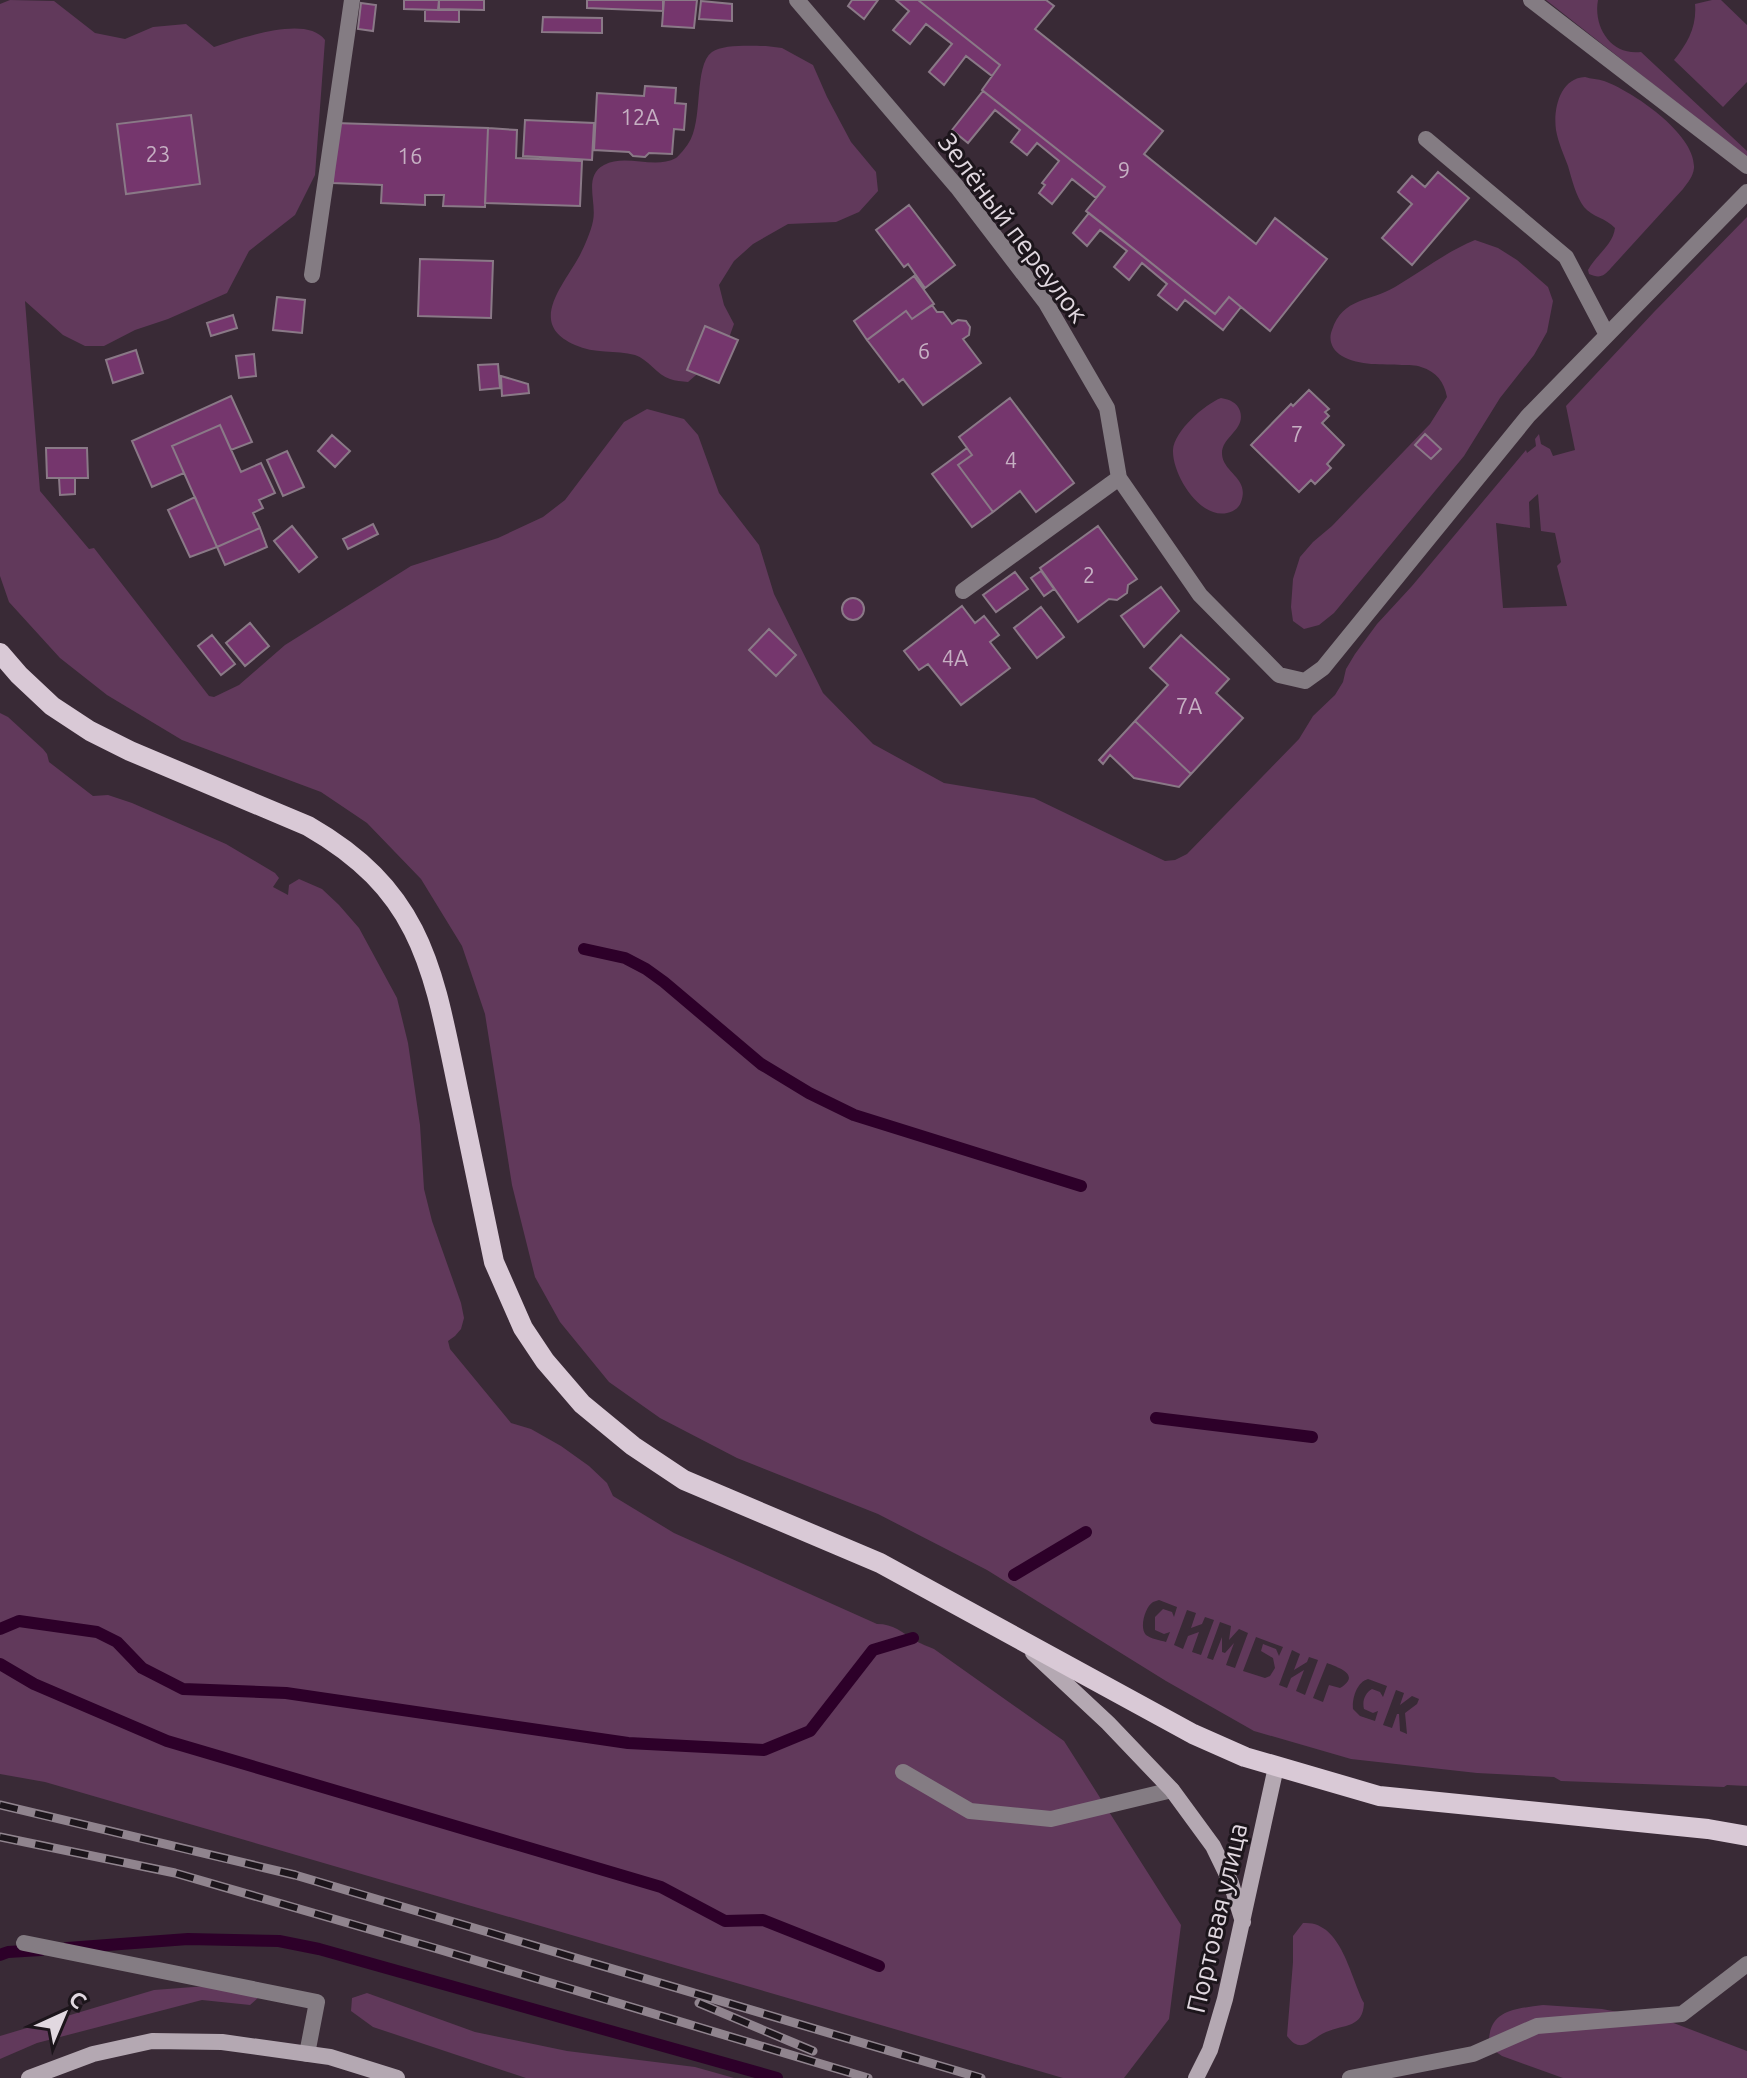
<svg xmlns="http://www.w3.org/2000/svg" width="1747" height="2078" font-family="Ubuntu,sans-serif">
  <rect width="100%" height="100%" fill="#392a36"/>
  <path fill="#61395b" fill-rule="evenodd" d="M10,0L54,1L95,33L125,39L153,27L186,24L214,47C240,39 306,14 325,40L315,175L295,215L249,251L227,293L168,319L135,330L104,346H85L63,335L25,301L40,491L89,549L94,548L209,696L214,697L239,685L285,645L411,566L498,538L543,517L565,500L624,422L647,409L684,419L698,435L719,493L759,545L774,594L823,693L873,744L944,783L1034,798L1165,861L1175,860L1187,854L1299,739L1313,716L1335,695L1343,682L1346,669L1355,654L1377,624L1412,586L1526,450L1527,453L1536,446L1535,439L1539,434L1541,444L1550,449L1553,456L1575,450L1566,406L1654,312L1747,217V1786L1727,1785L1724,1787L1561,1781L1554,1777L1477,1773L1351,1759L1254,1731L1166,1681L987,1570L878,1514L737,1458L660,1418L609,1382L560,1322L535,1277L512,1185L485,1014L462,946L421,879L367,823L321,792L182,740L107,695L60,658L9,602L0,576V4ZM1538,494L1541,531L1555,533L1561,562L1557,566L1567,606L1503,608L1496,523L1530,528L1529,502ZM1159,1600L1177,1607L1174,1617L1172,1612L1163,1609L1155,1617V1630L1164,1634L1170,1632L1166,1642C1160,1640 1151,1639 1146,1635C1139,1628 1145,1607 1153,1602C1155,1601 1157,1601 1159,1600ZM1187,1610L1196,1613L1191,1628L1202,1624L1205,1617L1214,1620L1201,1655L1192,1652L1199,1632L1188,1636L1183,1649L1174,1645ZM1220,1622L1231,1626L1229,1640L1239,1629L1248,1633L1235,1668L1226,1665L1234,1643L1225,1653L1222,1652V1637L1213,1660L1207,1658ZM1256,1637L1283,1647L1279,1656L1276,1649L1263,1644L1261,1651L1273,1658L1275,1668L1270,1676L1265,1678L1243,1671ZM1292,1650L1300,1654L1294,1670L1307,1662L1309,1657L1318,1660L1305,1695L1296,1691L1304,1670L1291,1678L1287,1688L1279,1685ZM1327,1663C1340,1668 1361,1675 1340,1688L1329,1685L1323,1702L1313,1698ZM1368,1679L1387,1686L1383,1697L1380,1692L1372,1689C1365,1693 1362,1701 1364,1709L1373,1713L1378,1711L1375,1721L1360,1716L1353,1709C1352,1698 1357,1682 1368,1679ZM1396,1690L1404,1693L1400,1705L1412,1696L1419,1699L1417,1704L1405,1713L1407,1734L1400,1731L1399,1714H1397L1392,1728L1383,1725Z
    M1546,0H1598C1593,27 1611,56 1641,52L1747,151V158Z
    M1712,0H1721L1747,25V82L1723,107L1674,60C1688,43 1697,26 1695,4Z
    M766,46L782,48L813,65L827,97L851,142L876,172L878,191L859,212L836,222L788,224L753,244L734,261L719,285L724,305L734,324L726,346L717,357L688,382C682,381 675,381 670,379C657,375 648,359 635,355C616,350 594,354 575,345C526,324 564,285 580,255C585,245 591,231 593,221C597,202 583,176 604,165C626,153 654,170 676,158C680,155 685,148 688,144C704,122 693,66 712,52C723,44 753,46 766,46Z
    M1585,77C1591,79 1598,79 1604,81C1632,91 1696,134 1694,168C1693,177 1688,182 1683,189L1611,268C1604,276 1600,279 1589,274L1588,270C1596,255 1613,245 1615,228C1606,218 1592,217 1584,207C1576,196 1572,180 1568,166C1564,155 1558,142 1556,130C1553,109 1560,78 1585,77Z
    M1475,240L1498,248L1517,260L1548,287L1553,301L1547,332L1534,355L1500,398L1464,456L1334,613L1319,625L1304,629L1293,621L1291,607L1293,579L1300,557L1313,542L1332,526L1430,424L1447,397C1444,382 1437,372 1421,367C1416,365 1408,365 1402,365C1383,364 1359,366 1342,356C1332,350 1328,340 1332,330C1343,297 1370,302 1395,287C1422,271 1446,252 1475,240Z
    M1221,398C1230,400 1237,402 1240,411C1246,430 1221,437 1222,454C1223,473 1250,478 1241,502C1239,508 1233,512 1227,513C1199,519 1172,474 1173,450C1174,431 1205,404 1221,398Z
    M0,713L8,717L43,749L47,754L49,762L93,796L108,795L132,803L226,844L275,873L279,878L273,887L288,895L289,885L299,879L322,889L339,905L359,928L397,998L408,1043L420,1125L424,1189L432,1221L461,1303L464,1318L461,1329L455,1336L448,1341L450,1349L511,1423L531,1429L561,1446L589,1466L607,1483L613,1496L674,1533L877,1624C894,1624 901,1632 915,1640C920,1644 928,1646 934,1649L1064,1741L1181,1925L1169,2019L1124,2078H1063L45,1782L0,1774Z
    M1303,1923C1341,1920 1350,1976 1364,2003C1363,2028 1345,2024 1326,2032C1311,2038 1302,2056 1287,2036L1293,1962V1936Z
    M259,1982V1997L250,2005L202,2000L37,2043L0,2059V2036L154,1990Z
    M367,1993L475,2032L567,2051L695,2067L734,2078H526L373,2027L351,2011L352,1998Z
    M1543,2005L1602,2009L1671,2022L1747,2051V2078H1563L1502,2056L1489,2047C1487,2010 1513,2009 1543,2005Z"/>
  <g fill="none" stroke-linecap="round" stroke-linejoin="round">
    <path stroke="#2d0029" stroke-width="12" d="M584,949L625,958L646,969L664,982L761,1064L809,1093L854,1115L1081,1186
      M1156,1418L1312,1437
      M1014,1575L1086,1532
      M0,1629L19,1621L97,1632L117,1642L142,1668L183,1689L286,1693L628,1743L764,1750L810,1731L873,1650L913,1638
      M0,1664L34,1684L167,1741L661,1887L725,1921L763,1920L879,1966
      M67,1948L188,1939L279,1941L319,1949L777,2078
      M0,1955L8,1952L41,1950"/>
  </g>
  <path fill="#75366d" stroke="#8a7987" stroke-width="2" d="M404,0H439L438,10L404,9Z
    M439,0H484V10L439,9Z
    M587,0H663V11L587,8Z
    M664,0H697L694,28L662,26Z
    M852,0H878L864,19L848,6Z
    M896,0H918L1000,65L992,76L966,56L944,85L929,72L952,44L926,24L910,44L893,30L909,11Z
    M918,0H1046L1054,6L1035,29L1163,131L1144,154L1256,244L1275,218L1327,259L1270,331L1229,297L1215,314L1086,211L1105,187L982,90L1000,65Z
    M701,1L732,4V21L699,19Z
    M361,3L376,5L373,31L358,29Z
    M425,10H459V22L425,21Z
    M543,17L602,18V33L542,32Z
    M645,86L676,88L675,103L686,104L684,130L674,129L672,154L649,153L645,157L633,156L629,152L594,150L597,93L644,96Z
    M983,91L1105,187L1096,198L1072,179L1052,204L1039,193L1045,185L1042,183L1059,161L1037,143L1027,155L1011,142L1020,130L995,110L968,143L952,130Z
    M191,115L200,184L126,194L117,124Z
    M525,120L594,123L592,160L523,156Z
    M335,123L488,128L485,207L443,206L444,195H425V205L381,203L382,185L333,183Z
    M488,128L517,130L516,158L582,161L580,206L485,203Z
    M1438,172L1469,198L1412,265L1382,238L1412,204L1398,192L1412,176L1425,187Z
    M909,205L955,265L925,288L908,264L904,267L876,230Z
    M1089,213L1215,314L1229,297L1241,307L1223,330L1185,300L1177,310L1173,307L1158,295L1167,284L1142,263L1129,280L1114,267L1127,251L1100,230L1087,246L1073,233Z
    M420,259L493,261L491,318L418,316Z
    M914,276L934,304L912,319L906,311L867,340L854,321Z
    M277,297L305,300L302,333L273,330Z
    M932,305L937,312H943L952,324L958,320L966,321L970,327L969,335L963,339L981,363L923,405L903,379L899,382L867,340L906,311L912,319Z
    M233,315L237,328L211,336L207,323Z
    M705,326L738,340L719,383L687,370Z
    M136,350L143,373L113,383L106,360Z
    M254,354L256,376L239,378L236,356Z
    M498,364L500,388L480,390L478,365Z
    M501,376L528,384L529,393L502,396Z
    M1309,390L1329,409L1325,412L1329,416L1322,423L1344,445L1327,464L1331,468L1315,484L1311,480L1299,492L1251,445L1291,404L1293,406Z
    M231,396L252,442L231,450L220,425L172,446L184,473L152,487L132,441Z
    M1010,398L1074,483L1036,512L1020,491L993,512L958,465L972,455L959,437Z
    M220,425L241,472L261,463L275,493L259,500L263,508L253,513L260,528L217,547L172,446Z
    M1425,434L1441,449L1431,459L1415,445Z
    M332,435L350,451L335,467L318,451Z
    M46,448H87L88,478H47Z
    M967,448L972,455L958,465L993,512L972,527L932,474Z
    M287,451L304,487L283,496L267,460Z
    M59,478H75V494L60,495Z
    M195,497L217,547L190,557L168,510Z
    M373,524L378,534L348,549L343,539Z
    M292,526L317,557L299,572L274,541Z
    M1098,526L1137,579L1128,585L1127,593L1117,600L1109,599L1078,622L1040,568Z
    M260,528L267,547L225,565L217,547Z
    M1041,571L1054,589L1044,596L1031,578Z
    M1015,572L1028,589L996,612L983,595Z
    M1161,587L1179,611L1144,647L1121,616Z
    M842 609a11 11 0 1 1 22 0a11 11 0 1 1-22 0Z
    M962,606L975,623L984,616L999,635L990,642L1010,668L961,705L928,664L919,670L904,651Z
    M1041,607L1064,637L1037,658L1014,628Z
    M250,623L269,646L245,666L226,643Z
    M769,629L796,655L776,676L749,650Z
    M212,635L235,664L221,675L198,646Z
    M1181,635L1229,679L1216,693L1243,718L1191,774L1135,721L1168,685L1150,668Z
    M1135,721L1191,774L1179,787L1134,778L1110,755L1103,764L1099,760Z"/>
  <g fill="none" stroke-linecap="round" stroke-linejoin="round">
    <path stroke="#847c83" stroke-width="16" d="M797,0L957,187L1046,303L1107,408L1119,478L1200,595L1279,675L1305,681L1323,668L1528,416L1747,192
      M1531,0L1747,166
      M1426,139L1566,257L1607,335
      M312,275L352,0
      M963,591L1119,478
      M903,1772L970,1811L1051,1819L1172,1790
      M24,1943L317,2002L307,2054
      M1350,2078L1473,2054L1537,2026L1682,2014L1747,1964"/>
    <path stroke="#b4a8b2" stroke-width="16" d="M1033,1653L1108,1723L1172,1790L1213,1846L1231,1883L1243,1922
      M29,2078L93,2054L152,2041L222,2042L330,2057L397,2078
      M1196,2078L1210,2050L1225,1999L1276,1767"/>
    <path stroke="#d9c9d6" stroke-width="20" d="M0,653L19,675L52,706L90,731L130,751L308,826C423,892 433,969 458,1089C470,1147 482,1204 494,1262L523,1328L545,1361L582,1404L633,1446L684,1480L880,1563L1193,1734L1245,1757L1379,1796L1708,1829L1747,1836"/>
    <defs>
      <path id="rail" d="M0,1805L295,1875L981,2078
        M0,1837L175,1873L441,1950L868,2078
        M699,2003L813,2051"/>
    </defs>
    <use href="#rail" stroke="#90848e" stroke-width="9"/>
    <use href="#rail" stroke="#1c151b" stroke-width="6" stroke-dasharray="18" stroke-linecap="butt"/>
  </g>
  <g text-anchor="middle" stroke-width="6" stroke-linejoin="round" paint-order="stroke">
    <g font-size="22" fill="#c6b0c3">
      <text x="640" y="125">12А</text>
      <text x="158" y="162">23</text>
      <text x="410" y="164">16</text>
      <text x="1124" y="178">9</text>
      <text x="924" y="359">6</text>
      <text x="1297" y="442">7</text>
      <text x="1011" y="468">4</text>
      <text x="1089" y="583">2</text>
      <text x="955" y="666">4А</text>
      <text x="1189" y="714">7А</text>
    </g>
    <g font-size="26" fill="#e1d8e0" stroke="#1c151b">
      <text transform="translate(1013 228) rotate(53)" y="9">Зелёный переулок</text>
      <text transform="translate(1217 1918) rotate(-77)" y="9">Портовая улица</text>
    </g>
  </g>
  <g transform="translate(64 2014) rotate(44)" stroke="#1c151b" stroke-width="6" paint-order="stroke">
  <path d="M0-6L14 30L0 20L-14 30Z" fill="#e1d8e0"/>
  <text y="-12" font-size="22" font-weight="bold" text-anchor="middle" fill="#e1d8e0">С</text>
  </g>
</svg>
